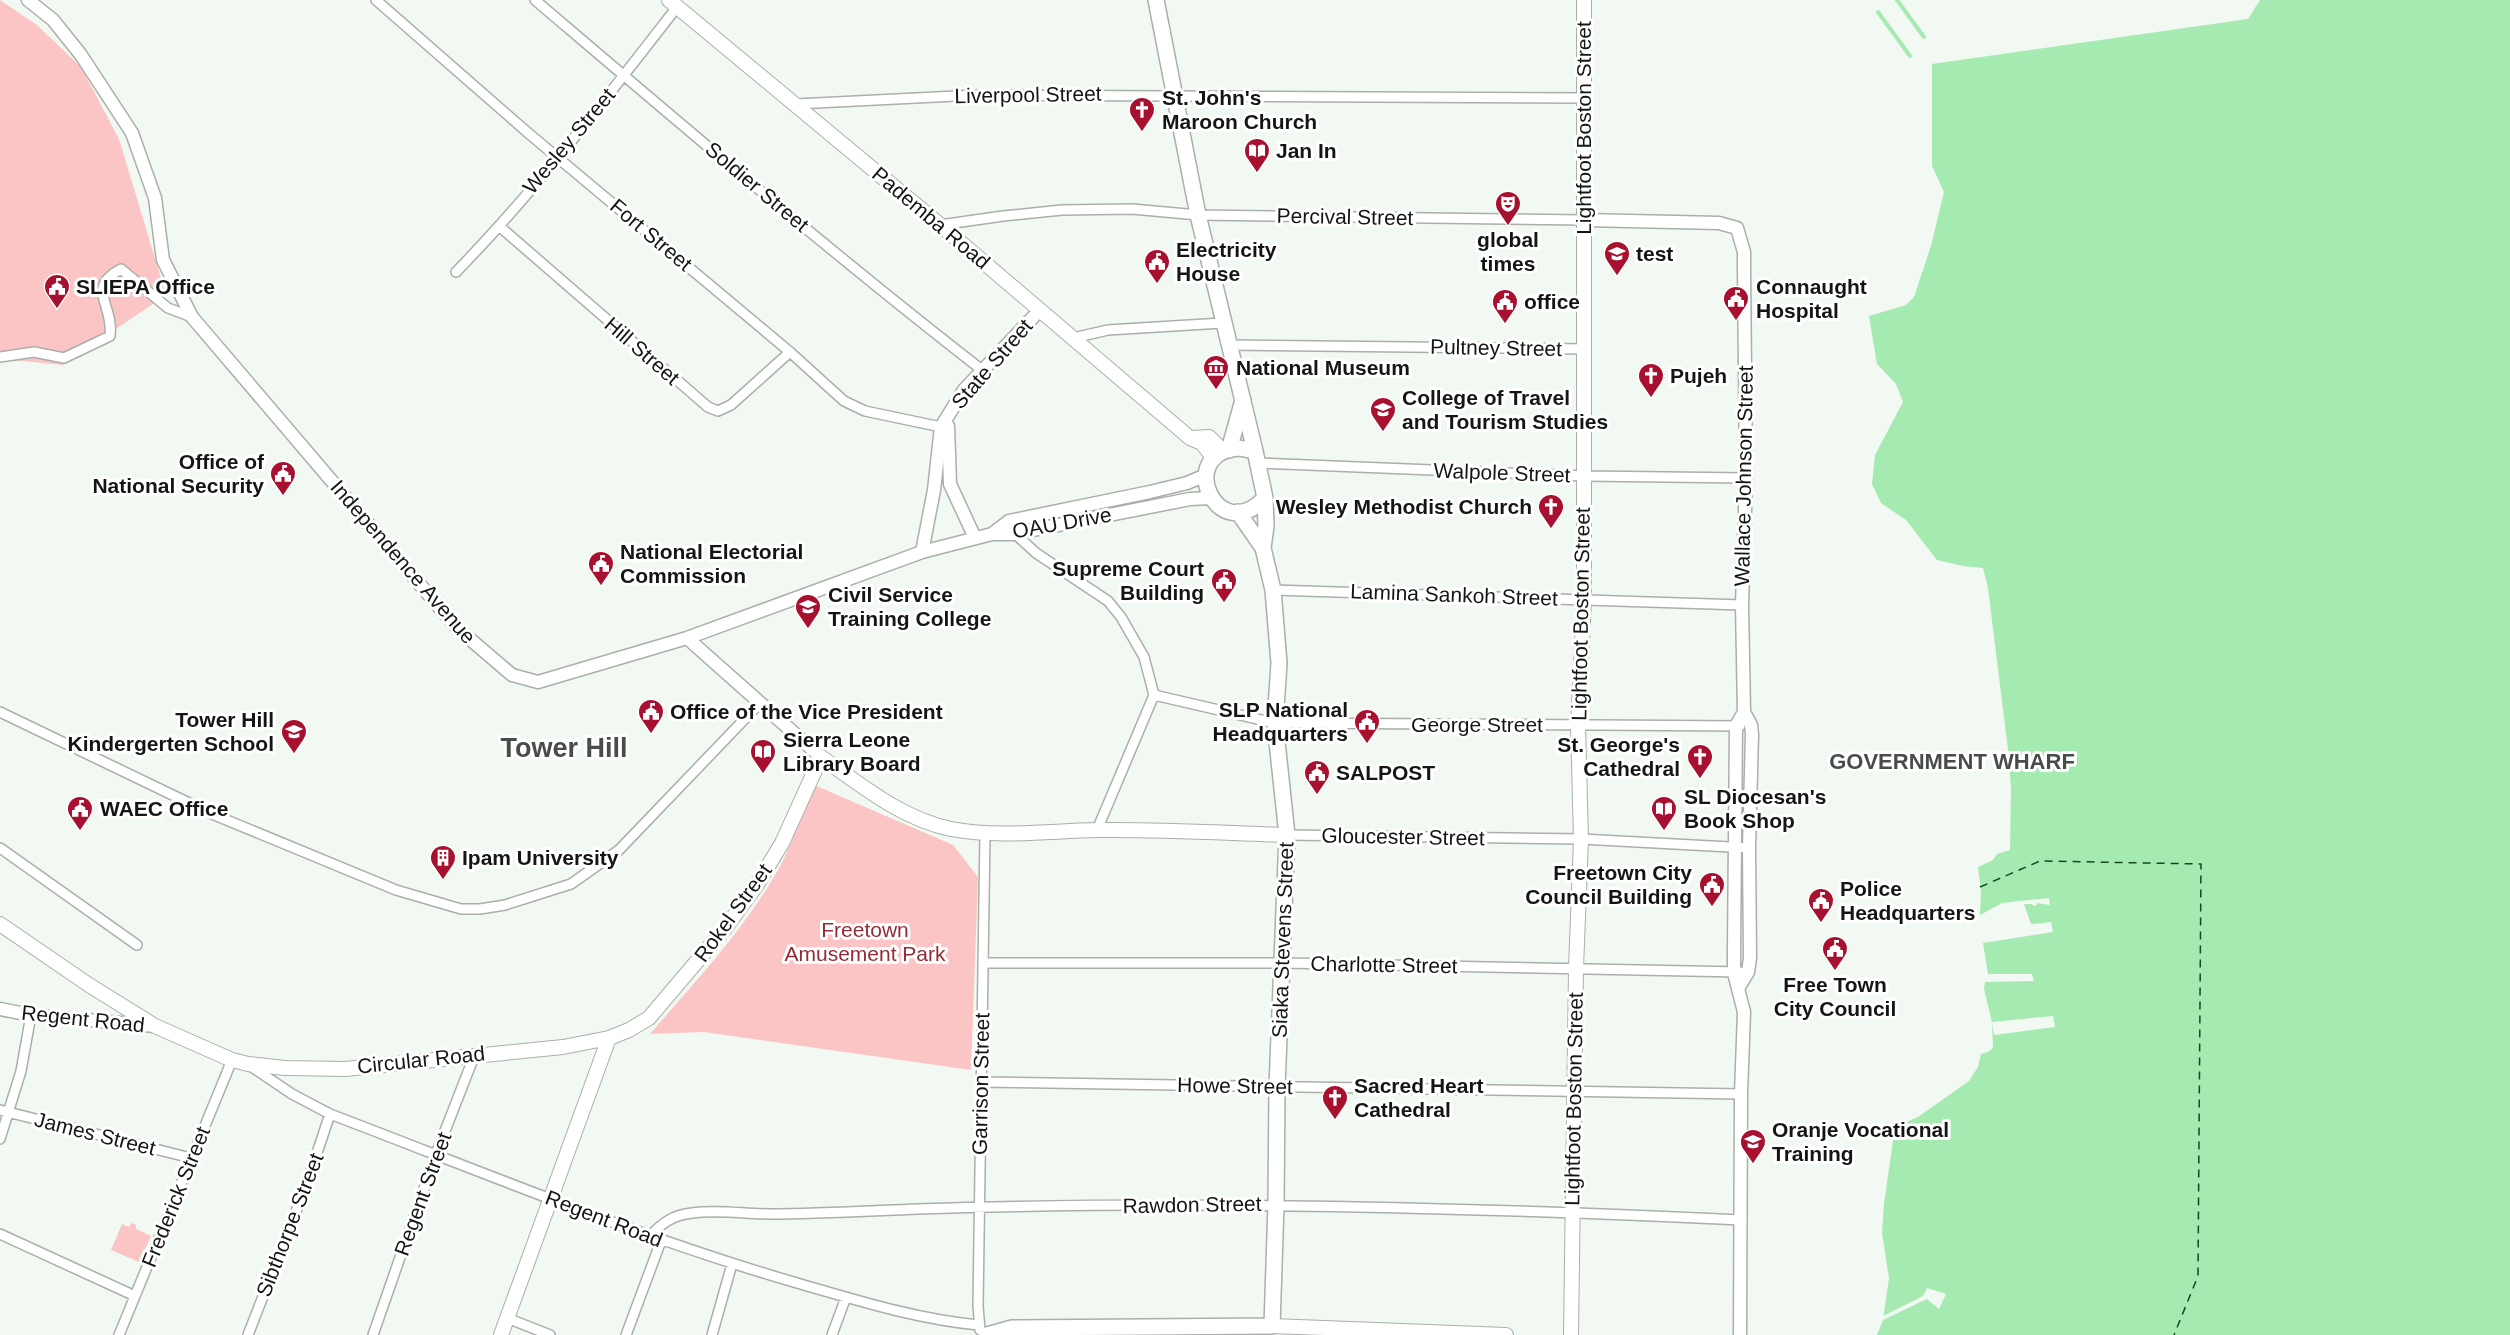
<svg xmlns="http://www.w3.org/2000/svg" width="2510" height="1335" font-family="Arial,sans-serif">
  <rect width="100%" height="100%" fill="#f2f8f2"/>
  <path fill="#fac5c4" d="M0,0L37,25L81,67L119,139L166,295L63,365L12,360L0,362Z
    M812,784L953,845L978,877L971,1070L704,1032L650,1034C695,982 744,930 778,870C793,843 802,813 812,784Z
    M131,1223L136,1225V1229L151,1236L139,1262L111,1250L122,1224L129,1227Z"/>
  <path fill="#a5eab0" d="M2260,0H2510V1335H1877L1883,1320L1889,1278L1882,1233L1884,1204L1894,1134L1897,1126L1918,1117L1969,1081L1978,1067L1981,1054L1988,1052L1993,1048L1992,1022L1984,989L1985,982L2034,981L2032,974H1988L1983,943L2053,932L2051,922L2031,924L2024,904H2032L2033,906L2037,905V903L2050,905L2049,898L2002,903L1980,915L1981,890L1978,867L1993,860L1997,854L2010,850L2011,788L2008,750L1988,588L1983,568L1963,566L1937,560L1906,520L1881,503L1872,484L1875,455L1903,402L1896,384L1877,364L1869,316L1906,305L1914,297L1931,246L1944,192L1932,166V64L2248,19Z"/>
  <path fill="#f2f8f2" d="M2053,1016L2055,1027L1994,1035L1992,1022Z
    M1927,1288L1946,1294L1939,1309L1927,1299L1883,1320V1316L1923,1296Z"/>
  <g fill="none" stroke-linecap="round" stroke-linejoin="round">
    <path stroke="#a5eab0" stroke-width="4" d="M1897,0L1924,37
      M1878,12L1910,56"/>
    <path stroke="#164722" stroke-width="1.5" stroke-dasharray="8 6" stroke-linecap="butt" d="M1980,887L2040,861L2201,864L2198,1276L2174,1335"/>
    <defs>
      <path id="minor" d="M376,0L527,132L790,352L844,401L865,411L946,428
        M535,0C682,125 829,251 982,370
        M796,104L976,95L1584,98
        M940,225L1003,216L1062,210L1132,209L1198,215L1584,220
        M499,226L708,407L718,411L731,405L790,352
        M456,272C536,190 607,97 677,7
        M1073,338L1108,330L1222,323
        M1228,345L1585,349
        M0,357L34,352L64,358L110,336C114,304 85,288 121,269L168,308L192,317
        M1258,463L1585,476L1746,478
        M1012,531L1036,553L1108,601L1121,617L1144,657L1154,695
        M1273,590L1742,605
        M1154,695L1275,723L1740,726
        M0,712L212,814L396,890L461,909H480L505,905L571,884L619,850L761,702
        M1097,830L1154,695
        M1287,835L1581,839L1749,848
        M0,848L137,945
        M983,963H1284L1740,972
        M249,1065L292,1094L330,1114C485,1173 638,1237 797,1283C856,1300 916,1319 978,1325
        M980,1082L1741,1094
        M0,1110L191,1158
        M0,1139L21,1071L31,1015
        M0,1234L135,1296
        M650,1236C662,1223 673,1215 692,1213C717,1209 744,1214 769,1214C819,1214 869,1211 918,1209C1193,1200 1468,1207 1742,1220
        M507,1318L550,1335
        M980,1330L978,1306L985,833
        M119,1335L232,1060
        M248,1335L307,1183L330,1114
        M373,1335L436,1154L475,1054
        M626,1335L661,1241
        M712,1335L732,1264
        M832,1335L846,1297"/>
      <path id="tertiary" d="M28,0L53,20L81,55L132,133L155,198L163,260L192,317L457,628L512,675L538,682L687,638L922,552L992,534H1013L1190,499L1210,498
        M1584,220L1719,223L1737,228L1744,252V267L1746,478L1742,605L1744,712L1751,725L1752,734L1749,848L1750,958L1748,972L1739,987
        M948,426L950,484L975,538
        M992,534L1009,521L1150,492L1187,483L1206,475
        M922,552L934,490L941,427L964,390L1040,310
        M687,638L821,757
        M0,1009L31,1015L155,1026
        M1740,1335L1741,1094L1744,1012L1734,973V950L1736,726L1744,712"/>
      <path id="secondary" d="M669,0L940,225L1190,438L1202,443L1214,459
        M1192,438L1209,437L1223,451
        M0,924L89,985L155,1026L232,1060L248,1064L285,1068L345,1069L563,1047L609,1038L629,1030L649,1018L726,927L756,886L782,843L821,757C861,785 902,819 951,829C998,838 1049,831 1097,830C1160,829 1224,833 1287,835
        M1272,1326L1506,1335
        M501,1335L609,1038
        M1571,1335L1576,968L1581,839L1578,725L1584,599V0"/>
      <path id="primary" d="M1156,0L1198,215L1255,451
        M1239,448L1255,451L1265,498C1217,549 1174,452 1239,448Z
        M1229,450L1243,400
        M1263,548L1266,526L1265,498
        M987,1335L1012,1328L1272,1326L1276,1205L1277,1087L1287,835L1275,723L1279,663L1273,590L1263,548L1238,512"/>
    </defs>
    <use href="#minor" stroke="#aaafaa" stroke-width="12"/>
    <use href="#tertiary" stroke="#aaafaa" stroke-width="15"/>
    <use href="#secondary" stroke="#aaafaa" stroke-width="16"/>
    <use href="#primary" stroke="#aaafaa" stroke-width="18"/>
    <use href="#minor" stroke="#fff" stroke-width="9"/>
    <use href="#tertiary" stroke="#fff" stroke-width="12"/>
    <use href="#secondary" stroke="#fff" stroke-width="14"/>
    <use href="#primary" stroke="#fff" stroke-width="15"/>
  </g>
  <defs>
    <symbol id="church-pin" viewBox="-11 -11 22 30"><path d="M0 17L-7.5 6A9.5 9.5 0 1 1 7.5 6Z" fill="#a8102f" stroke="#fff"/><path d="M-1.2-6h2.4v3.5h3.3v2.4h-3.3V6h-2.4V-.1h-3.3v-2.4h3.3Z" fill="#fff"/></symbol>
    <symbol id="library-pin" viewBox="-11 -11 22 30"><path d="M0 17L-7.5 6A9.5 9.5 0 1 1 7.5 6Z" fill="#a8102f" stroke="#fff"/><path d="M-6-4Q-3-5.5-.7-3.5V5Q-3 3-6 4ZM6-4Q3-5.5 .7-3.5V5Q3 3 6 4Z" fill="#fff"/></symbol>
    <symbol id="theatre-pin" viewBox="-11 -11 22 30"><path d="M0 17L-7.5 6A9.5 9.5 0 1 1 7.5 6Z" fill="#a8102f" stroke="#fff"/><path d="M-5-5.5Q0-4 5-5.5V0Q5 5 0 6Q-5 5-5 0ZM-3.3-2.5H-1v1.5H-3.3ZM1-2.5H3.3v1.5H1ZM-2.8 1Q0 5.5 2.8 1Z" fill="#fff"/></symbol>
    <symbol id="university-pin" viewBox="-11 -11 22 30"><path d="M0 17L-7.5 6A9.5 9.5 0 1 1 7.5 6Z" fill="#a8102f" stroke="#fff"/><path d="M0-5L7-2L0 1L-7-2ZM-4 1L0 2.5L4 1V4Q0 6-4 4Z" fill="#fff"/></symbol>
    <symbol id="civic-pin" viewBox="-11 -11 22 30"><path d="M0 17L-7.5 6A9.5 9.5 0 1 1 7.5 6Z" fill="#a8102f" stroke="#fff"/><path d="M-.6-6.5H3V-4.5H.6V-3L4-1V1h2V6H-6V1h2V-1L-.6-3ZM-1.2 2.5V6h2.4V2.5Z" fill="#fff"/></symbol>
    <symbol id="museum-pin" viewBox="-11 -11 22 30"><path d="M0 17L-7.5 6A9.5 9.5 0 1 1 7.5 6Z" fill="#a8102f" stroke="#fff"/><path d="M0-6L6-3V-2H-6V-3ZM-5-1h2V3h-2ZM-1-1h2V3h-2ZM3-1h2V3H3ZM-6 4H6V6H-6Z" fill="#fff"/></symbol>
    <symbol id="school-pin" viewBox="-11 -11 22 30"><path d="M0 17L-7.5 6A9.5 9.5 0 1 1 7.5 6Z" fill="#a8102f" stroke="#fff"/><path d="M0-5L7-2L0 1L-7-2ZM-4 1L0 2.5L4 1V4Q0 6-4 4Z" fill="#fff"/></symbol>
    <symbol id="building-pin" viewBox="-11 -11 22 30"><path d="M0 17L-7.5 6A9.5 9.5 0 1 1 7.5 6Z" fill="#a8102f" stroke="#fff"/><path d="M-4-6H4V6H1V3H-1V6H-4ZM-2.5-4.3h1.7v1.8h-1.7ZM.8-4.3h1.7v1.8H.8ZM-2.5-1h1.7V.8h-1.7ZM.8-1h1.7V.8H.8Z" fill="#fff"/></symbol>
  </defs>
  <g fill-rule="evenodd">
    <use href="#church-pin" x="1127" y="95" width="30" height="40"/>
    <use href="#library-pin" x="1242" y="136" width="30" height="40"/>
    <use href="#theatre-pin" x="1493" y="189" width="30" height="40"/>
    <use href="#university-pin" x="1602" y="239" width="30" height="40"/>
    <use href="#civic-pin" x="1142" y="247" width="30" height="40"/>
    <use href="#civic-pin" x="42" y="272" width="30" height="40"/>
    <use href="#civic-pin" x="1721" y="284" width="30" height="40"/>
    <use href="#civic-pin" x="1490" y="287" width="30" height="40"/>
    <use href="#museum-pin" x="1201" y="353" width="30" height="40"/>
    <use href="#church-pin" x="1636" y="361" width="30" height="40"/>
    <use href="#university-pin" x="1368" y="395" width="30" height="40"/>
    <use href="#civic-pin" x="268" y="459" width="30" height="40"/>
    <use href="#church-pin" x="1536" y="492" width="30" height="40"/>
    <use href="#civic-pin" x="586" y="549" width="30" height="40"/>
    <use href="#civic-pin" x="1209" y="566" width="30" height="40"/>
    <use href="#university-pin" x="793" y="592" width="30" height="40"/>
    <use href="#civic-pin" x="636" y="697" width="30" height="40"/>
    <use href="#civic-pin" x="1352" y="707" width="30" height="40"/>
    <use href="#school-pin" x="279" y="717" width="30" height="40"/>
    <use href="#library-pin" x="748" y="737" width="30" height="40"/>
    <use href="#church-pin" x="1685" y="742" width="30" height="40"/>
    <use href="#civic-pin" x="1302" y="758" width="30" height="40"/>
    <use href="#civic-pin" x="65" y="794" width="30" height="40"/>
    <use href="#library-pin" x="1649" y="794" width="30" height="40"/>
    <use href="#building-pin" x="428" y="843" width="30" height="40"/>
    <use href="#civic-pin" x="1697" y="870" width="30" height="40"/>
    <use href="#civic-pin" x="1806" y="886" width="30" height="40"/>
    <use href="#civic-pin" x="1820" y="934" width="30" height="40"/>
    <use href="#church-pin" x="1320" y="1083" width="30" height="40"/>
    <use href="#university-pin" x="1738" y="1127" width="30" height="40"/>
  </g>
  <g text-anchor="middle" stroke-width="6" stroke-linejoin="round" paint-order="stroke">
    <g font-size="21" fill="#141614" stroke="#fff">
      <text transform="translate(1028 95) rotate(-1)" y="7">Liverpool Street</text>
      <text transform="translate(1584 128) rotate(-90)" y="7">Lightfoot Boston Street</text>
      <text transform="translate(569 141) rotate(-50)" y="7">Wesley Street</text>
      <text transform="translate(757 187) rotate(40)" y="7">Soldier Street</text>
      <text transform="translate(1345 217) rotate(1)" y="7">Percival Street</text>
      <text transform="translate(931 218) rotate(40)" y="7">Pademba Road</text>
      <text transform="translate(651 235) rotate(40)" y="7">Fort Street</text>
      <text transform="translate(1496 348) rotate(1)" y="7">Pultney Street</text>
      <text transform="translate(642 351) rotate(41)" y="7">Hill Street</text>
      <text transform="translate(992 364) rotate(-49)" y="7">State Street</text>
      <text transform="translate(1502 473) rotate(2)" y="7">Walpole Street</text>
      <text transform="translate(1744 476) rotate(-89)" y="7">Wallace Johnson Street</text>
      <text transform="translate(1062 523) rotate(-10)" y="7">OAU Drive</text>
      <text transform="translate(403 562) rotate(49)" y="7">Independence Avenue</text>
      <text transform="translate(1454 595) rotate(2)" y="7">Lamina Sankoh Street</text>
      <text transform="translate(1581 614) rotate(-89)" y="7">Lightfoot Boston Street</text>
      <text x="1477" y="732">George Street</text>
      <text transform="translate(1403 837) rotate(1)" y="7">Gloucester Street</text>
      <text transform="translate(733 913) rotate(-54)" y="7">Rokel Street</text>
      <text transform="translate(1283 940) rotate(-88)" y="7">Siaka Stevens Street</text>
      <text transform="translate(1384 965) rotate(1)" y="7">Charlotte Street</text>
      <text transform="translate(83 1019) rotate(6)" y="7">Regent Road</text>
      <text transform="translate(421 1060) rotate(-6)" y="7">Circular Road</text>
      <text transform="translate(981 1084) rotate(-89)" y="7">Garrison Street</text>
      <text transform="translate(1235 1086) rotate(1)" y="7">Howe Street</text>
      <text transform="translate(1574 1099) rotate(-89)" y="7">Lightfoot Boston Street</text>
      <text transform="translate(95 1134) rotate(14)" y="7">James Street</text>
      <text transform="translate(423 1194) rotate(-70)" y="7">Regent Street</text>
      <text transform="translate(176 1197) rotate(-68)" y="7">Frederick Street</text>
      <text transform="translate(1192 1205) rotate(-1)" y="7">Rawdon Street</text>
      <text transform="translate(604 1219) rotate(21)" y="7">Regent Road</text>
      <text transform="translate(290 1225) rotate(-69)" y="7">Sibthorpe Street</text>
    </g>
    <g font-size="21" font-weight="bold" fill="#141614" stroke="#fff" text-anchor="start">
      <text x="1162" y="105">St. John's<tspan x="1162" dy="24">Maroon Church</tspan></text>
      <text x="1276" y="158">Jan In</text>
      <text x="1508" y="247" text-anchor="middle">global<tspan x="1508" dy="24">times</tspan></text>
      <text x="1176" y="257">Electricity<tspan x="1176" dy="24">House</tspan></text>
      <text x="1636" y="261">test</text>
      <text x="76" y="294">SLIEPA Office</text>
      <text x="1756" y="294">Connaught<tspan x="1756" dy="24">Hospital</tspan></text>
      <text x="1524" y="309">office</text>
      <text x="1236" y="375">National Museum</text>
      <text x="1670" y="383">Pujeh</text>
      <text x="1402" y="405">College of Travel<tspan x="1402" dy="24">and Tourism Studies</tspan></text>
      <text x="264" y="469" text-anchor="end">Office of<tspan x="264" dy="24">National Security</tspan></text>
      <text x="1532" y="514" text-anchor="end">Wesley Methodist Church</text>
      <text x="620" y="559">National Electorial<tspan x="620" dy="24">Commission</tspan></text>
      <text x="1204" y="576" text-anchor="end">Supreme Court<tspan x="1204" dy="24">Building</tspan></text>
      <text x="828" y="602">Civil Service<tspan x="828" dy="24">Training College</tspan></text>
      <text x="1348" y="717" text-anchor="end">SLP National<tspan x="1348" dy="24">Headquarters</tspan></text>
      <text x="670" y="719">Office of the Vice President</text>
      <text x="274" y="727" text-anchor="end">Tower Hill<tspan x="274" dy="24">Kindergerten School</tspan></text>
      <text x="783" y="747">Sierra Leone<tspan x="783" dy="24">Library Board</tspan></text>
      <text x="1680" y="752" text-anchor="end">St. George's<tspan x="1680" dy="24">Cathedral</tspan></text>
      <text x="1336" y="780">SALPOST</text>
      <text x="1684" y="804">SL Diocesan's<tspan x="1684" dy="24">Book Shop</tspan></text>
      <text x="100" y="816">WAEC Office</text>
      <text x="462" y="865">Ipam University</text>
      <text x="1692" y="880" text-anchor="end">Freetown City<tspan x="1692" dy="24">Council Building</tspan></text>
      <text x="1840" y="896">Police<tspan x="1840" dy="24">Headquarters</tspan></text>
      <text x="1835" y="992" text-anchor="middle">Free Town<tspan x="1835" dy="24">City Council</tspan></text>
      <text x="1354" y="1093">Sacred Heart<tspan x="1354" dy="24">Cathedral</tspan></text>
      <text x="1772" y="1137">Oranje Vocational<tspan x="1772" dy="24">Training</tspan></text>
    </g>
    <g font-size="21" fill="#922c36" stroke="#fff">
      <text x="865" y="937">Freetown<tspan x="865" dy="24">Amusement Park</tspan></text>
    </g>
    <g font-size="22" font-weight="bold" fill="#484d49" stroke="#fff">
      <text x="1952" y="769">GOVERNMENT WHARF</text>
    </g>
    <g font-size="27" font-weight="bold" fill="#484d49" stroke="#fff">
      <text x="564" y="757">Tower Hill</text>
    </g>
  </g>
</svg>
